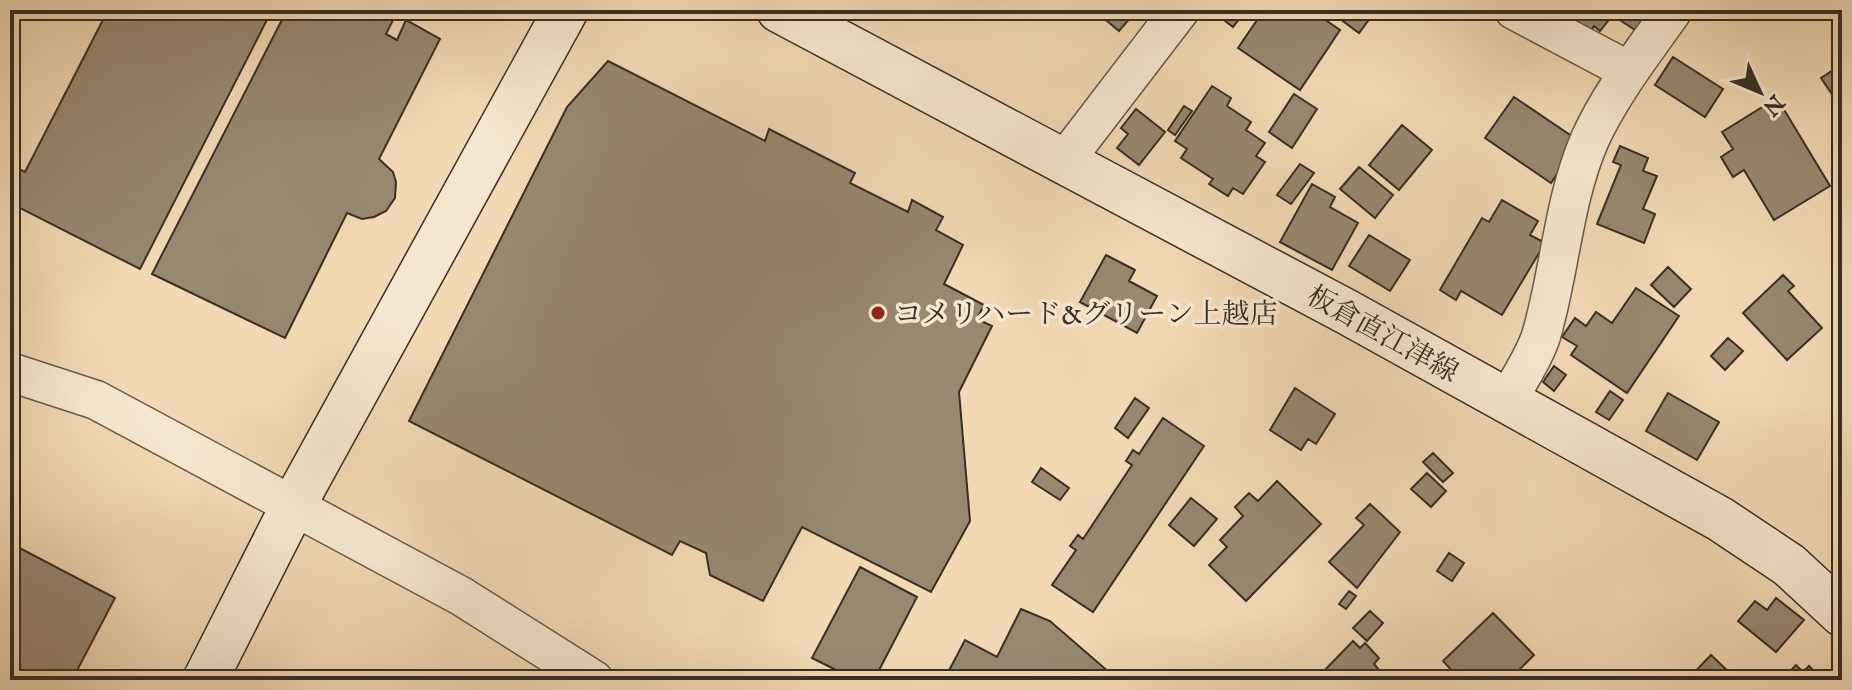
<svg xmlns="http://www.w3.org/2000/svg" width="1852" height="690" font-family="'IM FELL English','Noto Serif JP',serif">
  <rect width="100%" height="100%" fill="#f2d8b5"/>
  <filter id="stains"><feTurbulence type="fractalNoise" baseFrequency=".0025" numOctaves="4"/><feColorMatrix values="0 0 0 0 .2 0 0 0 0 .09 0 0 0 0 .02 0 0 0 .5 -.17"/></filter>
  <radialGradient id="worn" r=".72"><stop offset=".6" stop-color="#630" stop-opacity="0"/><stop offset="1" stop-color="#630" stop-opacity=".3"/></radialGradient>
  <path fill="#998770" stroke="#392f25" stroke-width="2" d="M108,10H272L140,269L10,203V172L13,166L25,172Z
    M287,10H398L386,34L397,40L406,20L440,39L379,159L393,172L396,182L395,198L386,211L374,217L362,219L347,213L285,338L152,274Z
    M1094,10H1137L1119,31Z
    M1211,10H1246L1233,27Z
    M1264,10H1311L1340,30L1300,90L1238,48Z
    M1334,10H1376L1359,33L1332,13Z
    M1548,10H1602L1599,14L1608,21L1600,31L1594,26L1587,37Z
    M1611,10H1638L1646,15L1635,30L1609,13Z
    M1673,57L1723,89L1705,117L1655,85Z
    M608,61L765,141L769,129L855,173L850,183L908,212L912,200L943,217L936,230L963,245L944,284L984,305L977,319L992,326L959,392L970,521L931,592L802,527L763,601L710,575L706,553L680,541L672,555L409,421L567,107Z
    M1842,64V109L1821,78Z
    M1212,86L1231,98L1227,106L1251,122L1246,130L1265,143L1256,156L1265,162L1243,194L1233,188L1228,196L1209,184L1213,179L1181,158L1187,149L1175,141Z
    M1294,94L1317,109L1292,148L1269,132Z
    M1514,97L1579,141L1551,183L1485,138Z
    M1777,98L1830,186L1774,220L1744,170L1733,177L1721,157L1733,149L1722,132Z
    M1184,106L1192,111L1175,135L1168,130Z
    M1136,109L1165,132L1139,165L1117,148L1128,134L1121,128Z
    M1402,125L1432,150L1399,190L1369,165Z
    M1620,146L1648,158L1643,171L1657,176L1643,209L1655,214L1644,243L1597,224L1621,165L1613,162Z
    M1300,164L1314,173L1291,204L1277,195Z
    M1359,167L1393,195L1375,218L1340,189Z
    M1312,184L1335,197L1330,207L1358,223L1332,270L1280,242Z
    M1502,200L1538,221L1530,235L1545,243L1502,315L1461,291L1456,300L1440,290L1482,218L1489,222Z
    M1369,235L1410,260L1390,291L1349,266Z
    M1106,255L1135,270L1129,281L1157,296L1137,333L1080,302Z
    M1668,267L1691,289L1674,307L1651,285Z
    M1783,275L1794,286L1788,291L1822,328L1787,360L1743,313Z
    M1636,288L1679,316L1627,393L1571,355L1577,346L1562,337L1575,318L1586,326L1596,312L1612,323Z
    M1728,338L1743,351L1725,370L1711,356Z
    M1554,366L1566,375L1554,391L1543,382Z
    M1295,388L1335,414L1316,444L1308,439L1301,450L1270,430Z
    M1610,391L1623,400L1609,420L1596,412Z
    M1668,393L1719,422L1697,460L1646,431Z
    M1135,398L1149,408L1128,438L1115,428Z
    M1163,418L1204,446L1093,612L1052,585L1076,550L1070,546L1078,535L1083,539L1132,465L1126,461L1133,450L1139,454Z
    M1433,453L1453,473L1443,482L1423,462Z
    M1041,468L1069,488L1060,500L1032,482Z
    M1427,473L1446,491L1431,507L1411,489Z
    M1277,481L1321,524L1246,601L1209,565L1227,547L1220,540L1243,516L1235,507L1249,493L1258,501Z
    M1191,498L1217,519L1194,546L1169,525Z
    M1370,504L1400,532L1357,588L1329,562L1364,525L1356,518Z
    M10,543L115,598L72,680H10Z
    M1449,553L1464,563L1452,581L1437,571Z
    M860,567L917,597L874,680H856L812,658Z
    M1349,591L1356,596L1346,609L1339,604Z
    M1776,598L1804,620L1776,652L1738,621L1755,601L1767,610Z
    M1021,609L1050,621L1118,680H944L965,640L997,657Z
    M1370,611L1383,623L1367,641L1353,628Z
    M1493,613L1534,655L1517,672L1526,680H1451L1456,675L1443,661Z
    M1353,641L1360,648L1365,643L1379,658L1374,664L1379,670L1369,680H1325L1320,675Z
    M1711,655L1732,675L1727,680H1687Z
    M1796,665L1803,672L1809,666L1823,680H1782Z"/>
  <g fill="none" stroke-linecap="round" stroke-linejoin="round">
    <defs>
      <path id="street" d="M1514,10L1629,71
        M1065,160L1180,10
        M10,372L96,400L461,596L594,680
        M1507,401C1518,381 1534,358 1541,336C1560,272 1563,201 1590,139C1611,93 1644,51 1673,10"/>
      <path id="secondary" d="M779,10L1347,312L1720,519L1789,565L1842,614
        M205,680L293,506L566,10"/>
    </defs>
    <use href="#street" stroke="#675949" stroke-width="41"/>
    <use href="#secondary" stroke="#392f25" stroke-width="47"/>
    <use href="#street" stroke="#f7e6cf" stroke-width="38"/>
    <use href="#secondary" stroke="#f7e6cf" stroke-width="44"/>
  </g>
  <circle fill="#8f2418" stroke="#f7e6cf" stroke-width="3" cx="878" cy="313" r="8"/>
  <g text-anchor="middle" stroke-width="7" stroke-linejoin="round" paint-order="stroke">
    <g font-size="28" fill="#392f25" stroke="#f7e6cf" text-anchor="start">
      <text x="894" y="323">コメリハード&amp;グリーン上越店</text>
    </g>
    <g font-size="28" fill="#392f25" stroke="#f7e6cf">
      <text transform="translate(1383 333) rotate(29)" y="10">板倉直江津線</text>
    </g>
  </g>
  <rect width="1852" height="690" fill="none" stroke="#f2d8b5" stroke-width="40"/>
  <rect x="12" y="12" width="1828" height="666" fill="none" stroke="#392f25" stroke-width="4"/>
  <rect x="20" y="20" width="1812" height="650" fill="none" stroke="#392f25" stroke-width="2"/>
  <g transform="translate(1760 92) rotate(134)" stroke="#f7e6cf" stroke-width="6" paint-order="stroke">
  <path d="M0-6L14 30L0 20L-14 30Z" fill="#392f25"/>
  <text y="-12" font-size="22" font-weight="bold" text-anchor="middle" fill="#392f25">N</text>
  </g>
  <rect width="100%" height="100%" filter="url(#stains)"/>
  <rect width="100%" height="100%" fill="url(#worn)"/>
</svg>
